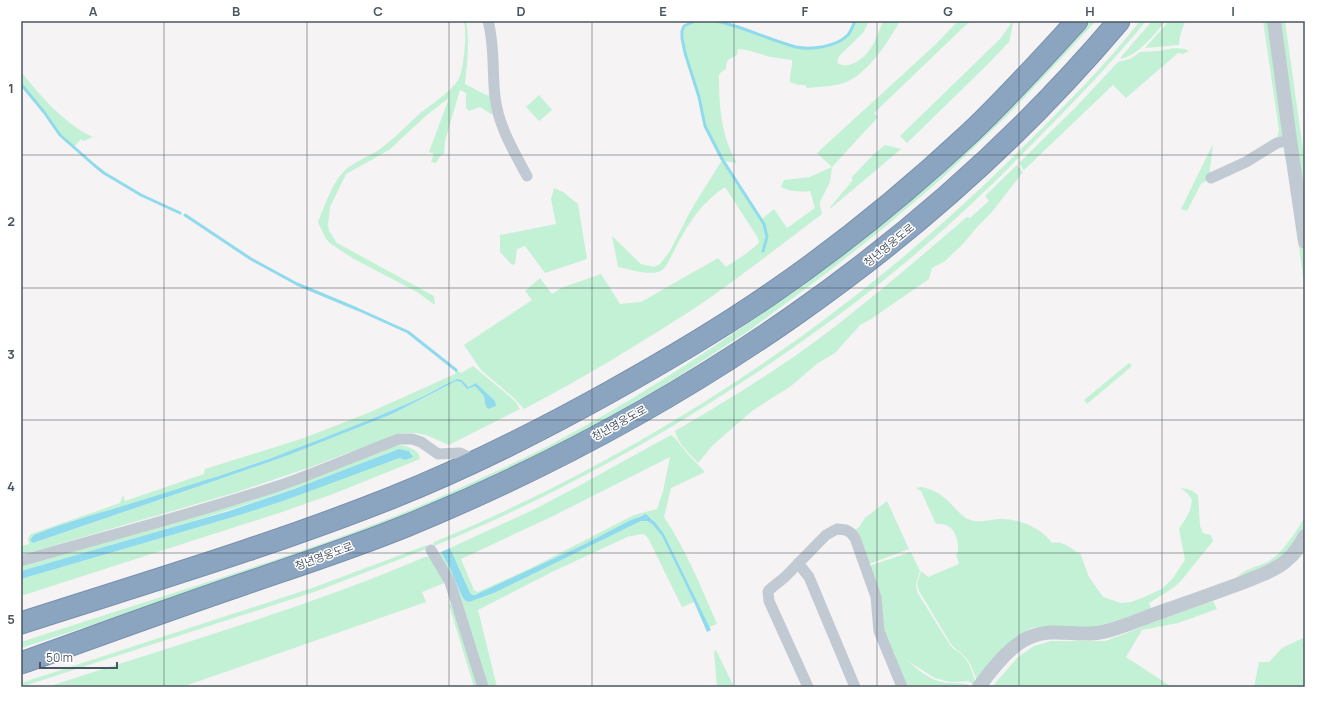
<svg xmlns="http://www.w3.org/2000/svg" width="1326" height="708" font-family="Manrope,'Noto Sans KR',sans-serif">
  <rect width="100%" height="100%" fill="#f5f3f3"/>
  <path fill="#c3f1d5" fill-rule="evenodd" d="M464,21H466C470,42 467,63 465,84L486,95L493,96L498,114H491L480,107L469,111L466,108V93L460,90L445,141L444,154L441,155L436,163L431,162L434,154L429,152L449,98L428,114L389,150L346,174L330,207L328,224L329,231L337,243L434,296L435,305L417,292L354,259L331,244L326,239L318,222C325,205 331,185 344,171C355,161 369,157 380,149C394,139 406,126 419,114C431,104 452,92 459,78C464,68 467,32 464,21Z
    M697,21H713L722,23L796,47C813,50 836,49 848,35C852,31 854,26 856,21H869L863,33L839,56L837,63C843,66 846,66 852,64C871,56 876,39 883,21H900C888,42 868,74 844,83C835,86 816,87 807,88L805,85H798L790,82C789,74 793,68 792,60L771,57L747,50L738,49L737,55C729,59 726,59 726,69L721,72L719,75C719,105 721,137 737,163L725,161C717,152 710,138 705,126C702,116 702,106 699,96C694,78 678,43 685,27Z
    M958,21H970L874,113L878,117L832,167L830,182L820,202V206L822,214C779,246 737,280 692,310C637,345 582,379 524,409L515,399L481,370L464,345L532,300L525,291L540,278L552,294L561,288L601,274L620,304L641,302L718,258L726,267L747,253L759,243L758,238L725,187C700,204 688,224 674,251C670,258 666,270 658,272C648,275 628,269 618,267L612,236L641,264L654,267L660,264L670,251L691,210L722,160L764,224L766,237L762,251L763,252C767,239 769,230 762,219L774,209L787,228L815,208L810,191C800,192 791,192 781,187L784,180L810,177L832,167L817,153L936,44Z
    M1089,21H1096L1009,114L940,180L886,226L828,272L747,332L679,376L615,414L553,449L424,510L221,583L21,648V642C86,621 152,600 217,579C287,556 356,533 424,504C466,485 509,466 550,445C646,394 737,333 825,268L1075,37Z
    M1140,21H1146C1114,60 1079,97 1043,133C1011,166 978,199 943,230C864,301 776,362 686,418C605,467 522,510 434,546L433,545L434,542C656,450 859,313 1028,142C1067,104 1106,64 1140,21Z
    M1152,21H1166C1154,34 1139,55 1121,59V57Z
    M1169,21H1185L1180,36L1179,45L1145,48Z
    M1263,21H1269L1285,138H1277L1279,130Z
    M1278,21H1285L1305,164V194Z
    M1012,22L1013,24L1009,42L987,65L907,143L900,136L1000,39Z
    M1175,48L1185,49L1189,51L1183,54L1178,53L1126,98L1113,85L1024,170L1019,163L1076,107L1118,62L1130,59L1140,52L1158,51Z
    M21,72C41,96 63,123 93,137L83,141L81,139L74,147C63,138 57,129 49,118C40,105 31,94 21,82Z
    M539,95L552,110L539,121L526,107Z
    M1282,143L1284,144L1298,213L1305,260V291L1290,179Z
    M1213,144L1209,177L1206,181L1201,184L1187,211L1181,209Z
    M885,145L901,149L830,209L831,206L853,180L851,178L874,154Z
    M1017,165L1023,172L991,213L978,226L963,244L945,261L932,268L929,279L871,319L860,325L835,353L818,363L791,386L752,411L713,445L698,463C690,454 678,444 675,431C721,404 766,377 809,346C864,306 915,261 967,217L970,218L989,201L985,196Z
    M554,188L563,192L578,204L587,259L545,273L525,246L517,249L515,264L512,265L500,252V235L556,224L551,199Z
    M1129,363L1132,366L1087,404L1084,400Z
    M473,366L515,401L520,409L449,445L426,435L416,433H400L311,467L234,493L21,555V546L29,544L28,538L31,534L120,503L123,495L125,501L204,474L205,469L304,438L368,413L455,374L456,369L461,373ZM457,379L462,380L467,387L476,383L495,401L485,404L484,396L475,385L467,389L461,382L456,381L392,414L289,455L223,478L33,543L31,540L108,510L187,487L288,452L352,427L413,401L442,386Z
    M671,435L675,438L686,452L705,472L671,488L664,517C686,550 701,587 717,624L709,627L664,534L651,517L642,515L581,546L480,594L472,595L470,593L450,548L535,509L575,488ZM670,457L663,491L657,509L634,515L531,568L478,592L474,590L461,559L551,517Z
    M401,445C409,447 420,450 420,459L333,494L282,512L21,596V579L240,515L283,501L355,473L412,454C406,448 401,450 393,451C273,501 146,535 21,571V567L254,498L394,446Z
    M922,487C932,489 939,493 947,500C954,506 960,516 970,520C978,523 989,520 998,519C1017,518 1041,527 1052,543C1064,540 1070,549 1080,553L1089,577L1103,597L1121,603L1131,602L1142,598L1162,589L1173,578L1185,560L1179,529C1186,517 1190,515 1192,500L1188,494L1181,488L1191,490L1198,495L1200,526L1203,533L1211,535L1213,541L1181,581L1173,588L1149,603L1152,610L1100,628L1082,629L1046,626L1031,628L1017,638L978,685C974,673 971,661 961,653C958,650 954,648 951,644L919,591L917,584L921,571L928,577L959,564L956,554L958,552C959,537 953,522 936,524L921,491L916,488Z
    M887,501L909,549L869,564L853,532L859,527L865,518Z
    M1305,517V528L1288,551L1276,562L1235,579C1246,568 1254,568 1267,562C1282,555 1297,530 1305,517Z
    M641,521H647L652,524L662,536L694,602L682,607L648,538L645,535L642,534L627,537L552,572L478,610L497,687H486L437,554L441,552L469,602L494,593Z
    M427,545L429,548L317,591L21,687V683L315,587Z
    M911,552L920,571L916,584L917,592L950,645C953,649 956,650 960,653C970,661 973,675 977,687L968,681L950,682L935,678L893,652L882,631L869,566Z
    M425,557H430L447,582L422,592L426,602L182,687H47C173,646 303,609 425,557Z
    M1213,601L1217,609L1178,623L1142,630L1126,657L1172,687H992L1018,657L1034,646L1051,641H1105L1127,633L1155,621Z
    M454,603L480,687H474L449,605Z
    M1305,637V687H1254L1259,662H1269L1282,648Z
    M716,650L734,687H717L714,652Z
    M893,653C908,658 920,674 935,680C949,686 961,680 974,687H905Z"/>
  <path fill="#90daee" d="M457,379L462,380L468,387L476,383L495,401L496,406L488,409L485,404L484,396L475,386L467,389L461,382L456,381L392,414L289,455L223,478L33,543L30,540L34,535L55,527C132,502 211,481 287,452C329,436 370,420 411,402C427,395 441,386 457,379Z
    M399,449L409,451L413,457L405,460L400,458L394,460L283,501L240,515L21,579V571L229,511L294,489Z
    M646,514L655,522L664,534L711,630L707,632L694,602L662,536L652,524L647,521H641L494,593L469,602L466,601L463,598L450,568L441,552L450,548L470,593L472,595H475L581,546L629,521Z"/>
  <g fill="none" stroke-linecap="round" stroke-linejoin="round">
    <path stroke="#90daee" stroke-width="3" d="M695,21L684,26L682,31V38L685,53L699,97L705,126L722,159L764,224L767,237L763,251
      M717,21C744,27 769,40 796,47C812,50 836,47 848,35C851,31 853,26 855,21
      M21,84L44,112L60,135L94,165L104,173L141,195L180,213
      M185,215L251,259L297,284L357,309L408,332L456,370"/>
    <defs>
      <path id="motorway" d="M21,623C145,583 270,546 391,498C466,468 538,432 608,393C664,362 720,329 772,293C842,245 908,191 970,133C1007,98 1042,59 1077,21
        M21,663C94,637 167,610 241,585C296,566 352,548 406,526C677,415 929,246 1119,21"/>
    </defs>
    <use href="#motorway" stroke="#7690ad" stroke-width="23"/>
    <path stroke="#c1cad2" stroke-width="11" d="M488,21C495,46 492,72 495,97C498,125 514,152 527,176
      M1211,178L1246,162L1277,143L1290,140
      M431,550L450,582L483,687
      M21,561C107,536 193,514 278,486C319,472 359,454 399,439H412L421,442L438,454L460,453L477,461
      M798,563L809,577L855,687
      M808,687L769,601L768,592L769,590L785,577L826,535L837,529L846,530L851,533L855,538L876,597L879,631L902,687"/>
    <path stroke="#c1cad2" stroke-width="14" d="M1274,21L1290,140L1305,242
      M979,687C991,670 1010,646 1028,638C1053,627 1072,636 1097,633C1116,631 1140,619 1158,613C1186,603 1215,593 1244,582C1258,576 1275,571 1287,560C1295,554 1300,545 1305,536"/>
    <use href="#motorway" stroke="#8ba5c1" stroke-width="21"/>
  </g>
  <path fill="none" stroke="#4a5661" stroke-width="1" stroke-opacity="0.55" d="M164,21V687M307,21V687M449,21V687M592,21V687M734,21V687M877,21V687M1019,21V687M1162,21V687M21,155H1305M21,288H1305M21,420H1305M21,553H1305"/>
  <g text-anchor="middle" stroke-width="3" stroke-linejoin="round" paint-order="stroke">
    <g font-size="11" fill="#4a5661" stroke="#fff">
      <text transform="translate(889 245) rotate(-39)" y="4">청년영웅도로</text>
      <text transform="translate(619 423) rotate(-29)" y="4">청년영웅도로</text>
      <text transform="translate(324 556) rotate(-20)" y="4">청년영웅도로</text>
    </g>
  </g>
  <rect width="1326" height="708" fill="none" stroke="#ffffff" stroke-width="44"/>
  <path d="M40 662v6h77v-6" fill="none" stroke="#4a5661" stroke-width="2"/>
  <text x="46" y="662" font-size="12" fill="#4a5661" stroke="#ffffff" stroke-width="3" paint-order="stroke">50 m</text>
  <rect x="22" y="22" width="1282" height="664" fill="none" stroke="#4a5661" stroke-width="1.5"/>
  <g font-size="13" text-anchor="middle" font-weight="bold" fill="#4a5661">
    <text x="93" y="16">A</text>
    <text x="236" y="16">B</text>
    <text x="378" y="16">C</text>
    <text x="521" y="16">D</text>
    <text x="663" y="16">E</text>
    <text x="805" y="16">F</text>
    <text x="948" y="16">G</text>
    <text x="1090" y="16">H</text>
    <text x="1233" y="16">I</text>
    <text x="11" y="93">1</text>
    <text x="11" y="226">2</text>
    <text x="11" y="359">3</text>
    <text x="11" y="491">4</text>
    <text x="11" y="624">5</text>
  </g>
</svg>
